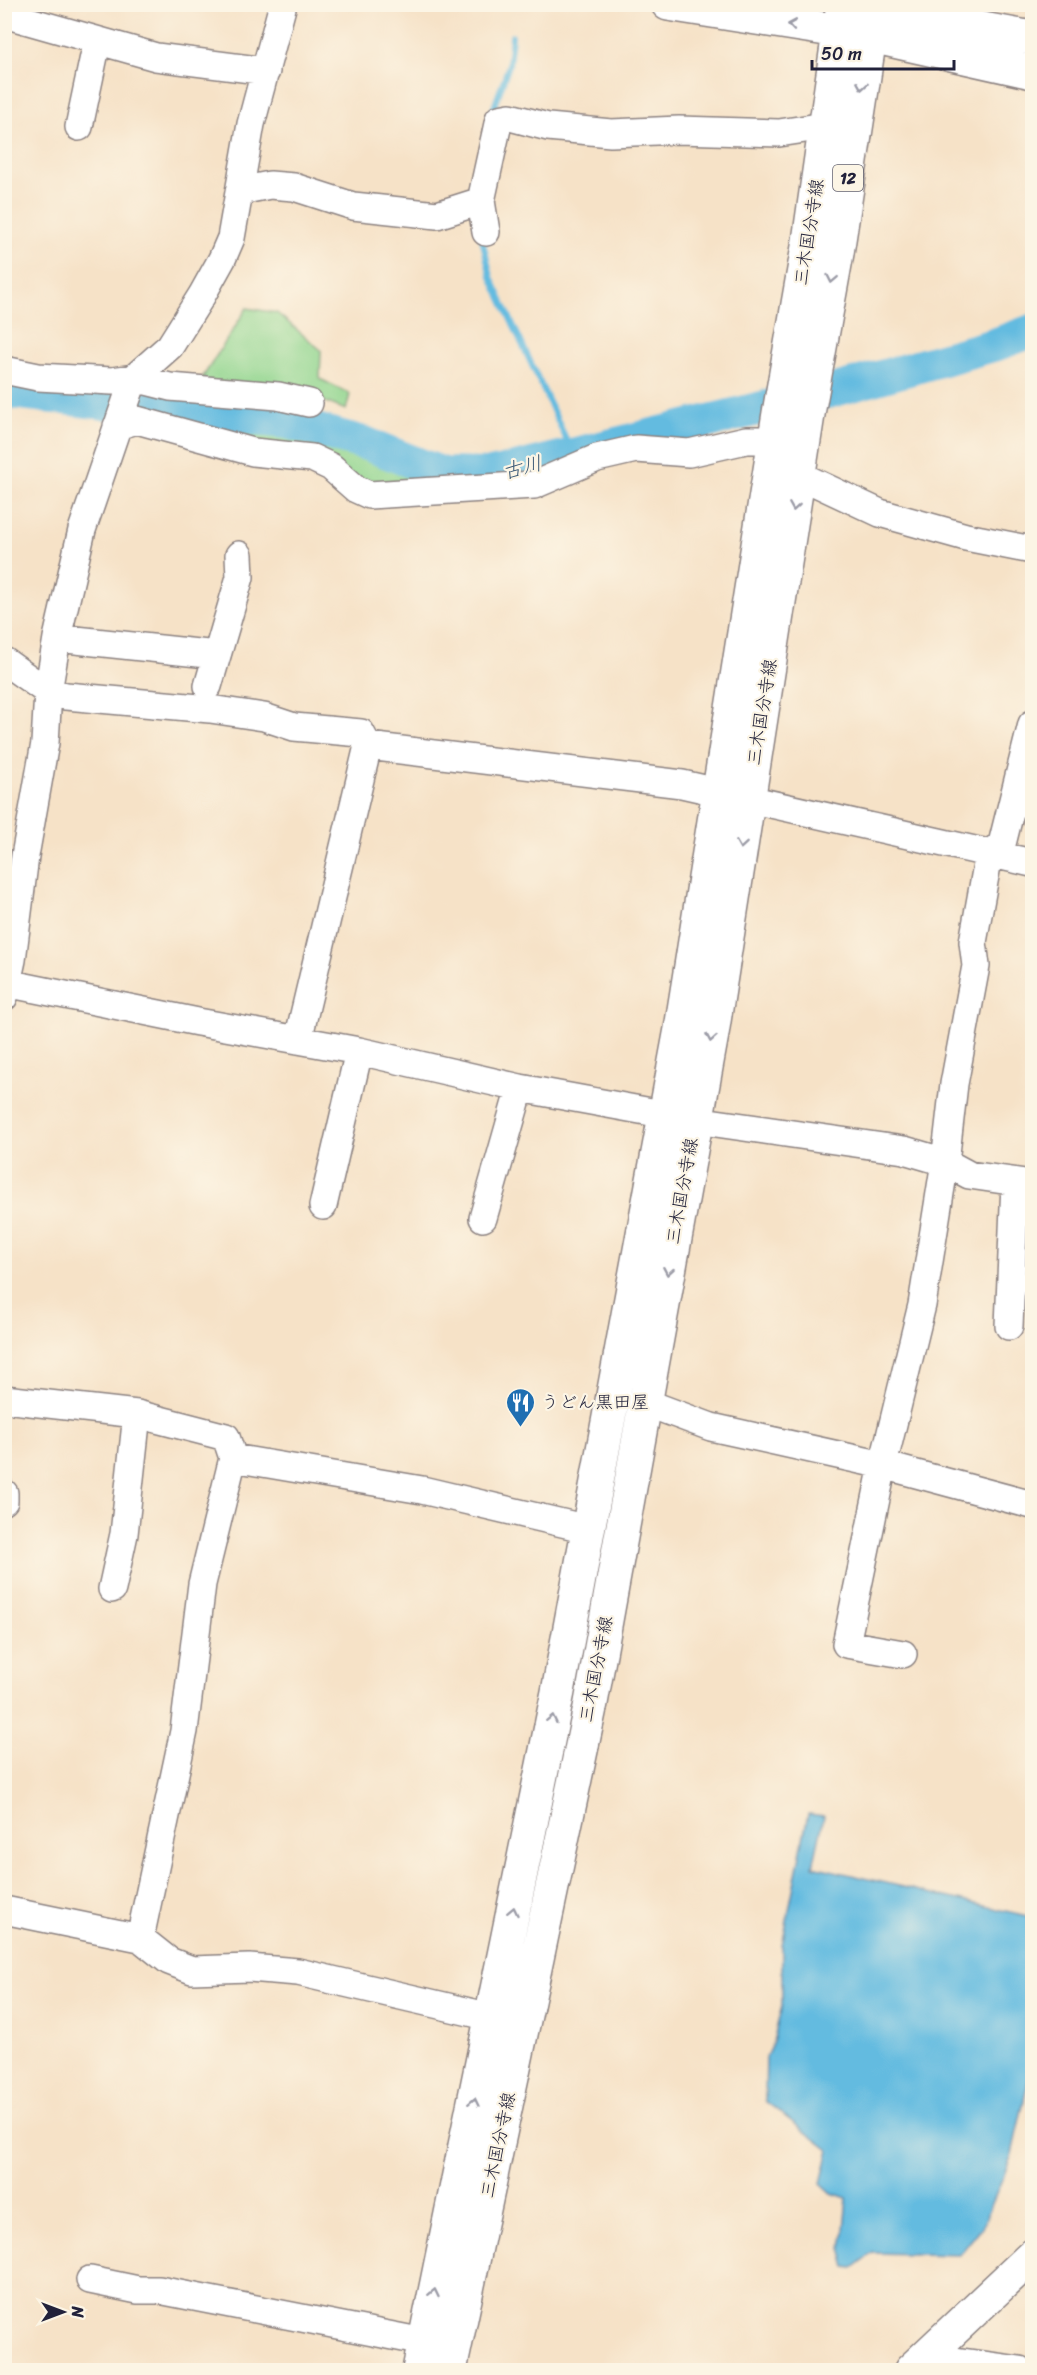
<svg xmlns="http://www.w3.org/2000/svg" width="1037" height="2375" font-family="Sriracha,'Klee One',sans-serif">
  <rect width="100%" height="100%" fill="#fcf5e5"/>
  <filter id="ink" filterUnits="userSpaceOnUse"><feTurbulence type="fractalNoise" baseFrequency=".0167" numOctaves="2"/><feDisplacementMap in="SourceGraphic" scale="12" xChannelSelector="R" yChannelSelector="G"/><feConvolveMatrix kernelMatrix="1 2 1 2 8 2 1 2 1" color-interpolation-filters="sRGB"/></filter>
  <filter id="wash" filterUnits="userSpaceOnUse"><feTurbulence type="fractalNoise" baseFrequency=".008" numOctaves="4" result="noise"/><feDisplacementMap in="SourceGraphic" scale="24" xChannelSelector="R" yChannelSelector="G"/><feGaussianBlur stdDeviation="1.35" result="paint"/><feColorMatrix in="noise" values="0 0 0 0 0 0 0 0 0 0 0 0 0 0 0 0 0 1.4 0 .05"/><feComposite in="paint" operator="in"/></filter>
  <g filter="url(#wash)">
    <rect width="100%" height="100%" fill="#f6e2c7"/>
    <path fill="#90d58e" stroke="#597c64" stroke-width="1.5" d="M247,308L277,313L321,350L320,379L350,394L346,410L315,398L199,383Z
      M279,426L302,430L416,477L411,489H371L202,427Z"/>
    <path fill="#63bbe0" stroke="#426e8e" stroke-width="1.5" d="M808,1814L824,1816L813,1866L1032,1917V2064L1012,2154L1002,2180L982,2227L959,2255L873,2253L853,2268L846,2267L842,2252L847,2198L832,2193L821,2183L829,2150L765,2101L766,2057L773,2042L782,2006V1945Z"/>
    <g fill="none" stroke-linecap="round" stroke-linejoin="round">
      <path stroke="#63bbe0" stroke-width="6" d="M492,113L509,65L512,36
        M482,238L491,277L574,456"/>
      <path stroke="#63bbe0" stroke-width="34" d="M4,391L149,408L287,422L367,444L443,474L491,475L835,390L997,344L1032,331"/>
    </g>
  </g>
  <g filter="url(#ink)">
    <g fill="none" stroke-linecap="round" stroke-linejoin="round">
      <defs>
        <path id="minor" d="M4,14L156,57L266,71
          M79,127L97,42
          M240,191L270,185L294,187L353,206L437,215L481,201
          M486,232L481,201L499,119L510,117L548,127L611,133L679,130L779,133L825,126
          M4,370L38,377L112,381L134,378L170,387L278,396L309,403
          M117,426L137,420L253,452L312,458L331,467L356,489L369,495L534,485L597,458L636,449L689,453L746,440H759L775,447L799,475L880,513L966,537L1032,550
          M57,638L217,655
          M4,661L48,692L66,696L210,709L264,717L294,727L361,733L368,746
          M208,686L240,577L239,555
          M6,983L198,1022L359,1051L520,1088L695,1120L904,1150L945,1162L969,1175L1032,1184
          M4,997L12,960L25,856L45,743L48,692L57,638L82,530L134,378L170,346L202,295L222,259L231,238L251,124L283,4
          M298,1040L368,746L682,784L1032,863
          M323,1206L359,1051
          M483,1218L520,1088
          M1009,1326L1015,1183
          M4,1399L137,1414L226,1437L233,1458L202,1584L184,1731L140,1938L169,1961L192,1970L249,1968L298,1972L491,2017
          M644,1402L711,1427L883,1465L1032,1505
          M233,1458L422,1490L588,1529
          M4,1493V1501
          M112,1589L124,1534L137,1414
          M903,1654L846,1644L883,1465L922,1305L945,1162L954,1084L976,966L973,942L989,854L1002,844L1032,724
          M4,1910L140,1938
          M90,2280L138,2290H159L424,2342
          M926,2357L1020,2370"/>
        <path id="major" d="M668,4L871,36L1032,72
          M853,5L1032,38
          M419,2370L558,1692L681,1029L779,413L809,241L843,4
          M450,2370L591,1703L712,1034L809,408L837,253L875,4
          M911,2370L1032,2256"/>
      </defs>
      <use href="#minor" stroke="#8c8281" stroke-width="30"/>
      <use href="#major" stroke="#8c8281" stroke-width="36"/>
      <use href="#minor" stroke="#fff" stroke-width="27"/>
      <use href="#major" stroke="#fff" stroke-width="33"/>
    </g>
    <defs><path id="oneway-chevron" d="M-2-3.5L2.5 0L-2 3.5" fill="none" stroke-width="1.6" stroke-linecap="round" stroke-linejoin="round" transform="scale(1.5)"/></defs>
    <g stroke="#9c9ca7">
      <use href="#oneway-chevron" transform="translate(792 25) rotate(-170)"/>
      <use href="#oneway-chevron" transform="translate(862 86) rotate(99)"/>
      <use href="#oneway-chevron" transform="translate(832 279) rotate(101)"/>
      <use href="#oneway-chevron" transform="translate(794 507) rotate(99)"/>
      <use href="#oneway-chevron" transform="translate(741 845) rotate(99)"/>
      <use href="#oneway-chevron" transform="translate(711 1038) rotate(100)"/>
      <use href="#oneway-chevron" transform="translate(668 1271) rotate(100)"/>
      <use href="#oneway-chevron" transform="translate(552 1719) rotate(-78)"/>
      <use href="#oneway-chevron" transform="translate(513 1911) rotate(-78)"/>
      <use href="#oneway-chevron" transform="translate(474 2102) rotate(-78)"/>
      <use href="#oneway-chevron" transform="translate(434 2293) rotate(-78)"/>
    </g>
  </g>
  <defs>
    <symbol id="restaurant-pin" viewBox="-11 -11 22 30"><path d="M0 17L-7.5 6A9.5 9.5 0 1 1 7.5 6Z" fill="#1f6fb2" stroke="#fcf5e5"/><path d="M-5-6h1v4h1v-4h1v4h1v-4h1v5L-1.5 .5V6h-2V.5L-5-1ZM5-6V6H3V1.5H1.5Q1.5-4 5-6Z" fill="#fff"/></symbol>
  </defs>
  <g fill-rule="evenodd">
    <use href="#restaurant-pin" x="504" y="1386" width="33" height="45"/>
  </g>
  <g text-anchor="middle" stroke-width="4.5" stroke-linejoin="round" paint-order="stroke">
    <rect fill="#fcf5e5" stroke="#63616e" stroke-width="1.5" x="833" y="165" width="30" height="26" rx="4.5"/>
    <g font-size="16" font-weight="bold" fill="#22223b">
      <text x="848" y="184">12</text>
    </g>
    <g font-size="18" fill="#22223b" stroke="#fcf5e5">
      <text transform="translate(809 232) rotate(-81)" y="6">三木国分寺線</text>
      <text transform="translate(762 712) rotate(-81)" y="6">三木国分寺線</text>
      <text transform="translate(682 1191) rotate(-80)" y="6">三木国分寺線</text>
      <text transform="translate(596 1669) rotate(-79)" y="6">三木国分寺線</text>
      <text transform="translate(498 2145) rotate(-78)" y="6">三木国分寺線</text>
    </g>
    <g font-size="18" fill="#22223b" stroke="#fcf5e5" text-anchor="start">
      <text x="541" y="1408">うどん黒田屋</text>
    </g>
    <g font-size="20" font-style="italic" fill="#395875" stroke="#fcf5e5">
      <text transform="translate(522 467) rotate(-14)" y="7">古川</text>
    </g>
  </g>
  <rect width="1037" height="2375" fill="none" stroke="#fcf5e5" stroke-width="24"/>
  <g transform="translate(63 2312) rotate(90)" stroke="#fcf5e5" stroke-width="4.5" paint-order="stroke">
  <path d="M0-4.5L10 22L0 15L-10 22Z" fill="#22223b"/>
  <text y="-9" font-size="16" font-weight="bold" text-anchor="middle" fill="#22223b">N</text>
  </g>
  <path d="M812 60v9h142v-9" fill="none" stroke="#22223b" stroke-width="3"/>
  <text x="821" y="60" font-size="18" fill="#22223b" stroke="#fcf5e5" stroke-width="4.5" paint-order="stroke">50 m</text>
</svg>
